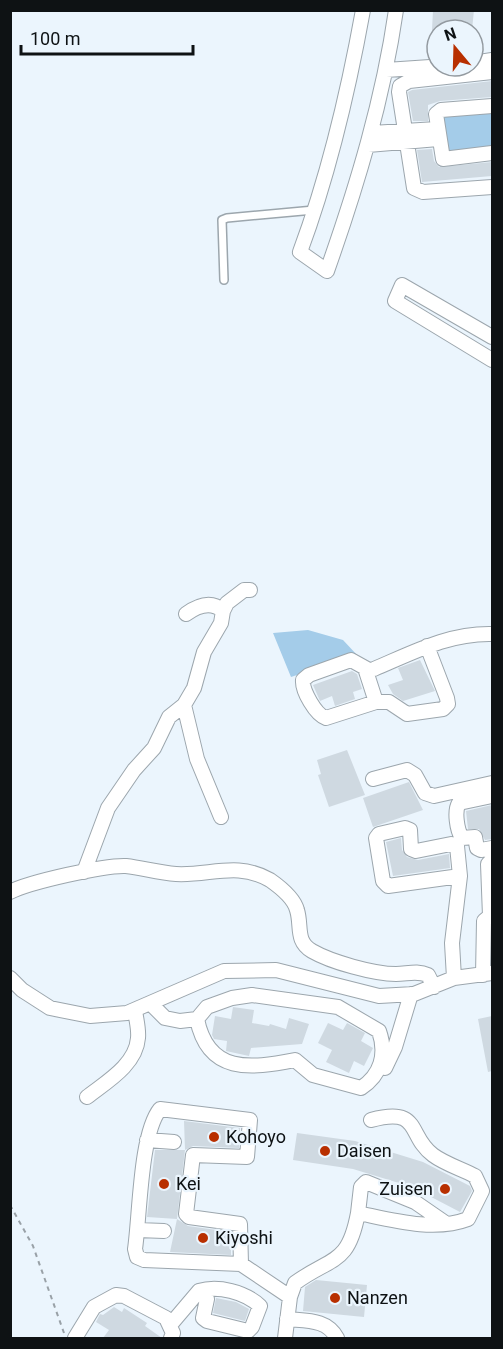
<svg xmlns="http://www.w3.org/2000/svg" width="503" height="1349" font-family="Roboto,sans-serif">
  <rect width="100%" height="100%" fill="#ebf5fd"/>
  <path fill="#a4cce9" d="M492,109V147L445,151L441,115Z
    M308,630L343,640L357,655L291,677L273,633Z"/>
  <path fill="#cfd9e1" d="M433,10H474L472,30H432Z
    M492,81V97L440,101L428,105V121H413L408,92L412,90Z
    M432,149L434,161L439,167L492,162V176L422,182L417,150Z
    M420,660L435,691L403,701L393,694L388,685L403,680L398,668Z
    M352,671L357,674L362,689L353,692L355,699L335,706L332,696L320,701L313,685Z
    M347,750L365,795L329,807L318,775L321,774L317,760Z
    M409,782L423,810L373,827L363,798Z
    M492,805V839L485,840L479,829H468L466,811Z
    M401,838L402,850L407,857L418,860L449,854L450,868L393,876L386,842Z
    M233,1007L254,1010L252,1023L269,1026L270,1024L286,1029L289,1018L309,1024L302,1044L251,1048L249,1056L226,1051L227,1041L214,1039L212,1035L215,1016L231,1019Z
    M492,1016V1071L488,1072L478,1019Z
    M328,1023L343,1030L347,1023L365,1033L361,1041L373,1048L364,1066L354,1061L349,1073L326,1062L332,1050L318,1043Z
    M184,1121L240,1128L239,1148L193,1146L185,1150Z
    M297,1133L355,1141L423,1162L470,1186L472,1191L460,1212L412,1187L353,1169L293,1160Z
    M155,1150H185L177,1219L147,1217Z
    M177,1219L188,1226L231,1232V1255L170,1252Z
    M316,1280L367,1285L364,1317L303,1311L305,1287Z
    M216,1298L236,1302L249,1309L245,1321L213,1313Z
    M114,1307L122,1312L124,1308L147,1323L145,1326L162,1338H103L109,1330L96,1322L100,1314L103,1315Z"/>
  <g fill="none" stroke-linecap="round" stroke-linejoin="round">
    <defs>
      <path id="lane" d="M224,280L222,220L227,218L314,210"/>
      <path id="street" d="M363,10C348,93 329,174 300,252L327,271C357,186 383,100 396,10
        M473,63L492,60
        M386,70L445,66
        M492,72L409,81L400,86L399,92L414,188L423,192L492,187
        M492,106L441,110L436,114L443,159L492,153
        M372,133L437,129
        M368,145L438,139
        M492,337L402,285L395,301L492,360
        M186,614C197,606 211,600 223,611
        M427,646L447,698L448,704L443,709L407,714L389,702H376L326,718C316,715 302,691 303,680L309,675L351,660L369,670L374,669C414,652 449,633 492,634
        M365,668L376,702
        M184,705L197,759L221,817
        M373,779L407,770L415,775L425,793L434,796L492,783
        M492,796L459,803C454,811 457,830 462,838L475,837L477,848L481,850L492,848
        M84,872L108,808L134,770L154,748L169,717L184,705L194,688L204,652L221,623L223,611L227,603L244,590H250
        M10,892C29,882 105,865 126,866C143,868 159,873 176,874C210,876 237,861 270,880C280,887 294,898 297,910C302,926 295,941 312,951C331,962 374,974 396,974C407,974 417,970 428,975L434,987
        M483,975L484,921L490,916L488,864L492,860
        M10,978L22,990L50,1008L90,1016L127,1013L224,971L276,970L379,996L414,994L454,978L492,973
        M454,978L452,943L460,876L388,886L383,881L376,838L379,834L405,828L410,830L411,849L416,851L451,844L457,846L460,876
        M151,1004L165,1018L180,1021L197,1019L207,1007L232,998L252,995L338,1007L379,1031C387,1054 381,1075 361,1088L313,1075L295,1060C250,1069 208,1074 197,1019
        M385,1068L395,1047L411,994
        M87,1097C106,1082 136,1065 138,1038C139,1029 136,1019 135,1010
        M147,1140L174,1142
        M358,1213L361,1187L366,1182L415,1202L444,1222
        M138,1230L164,1231
        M241,1264L240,1224L189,1217L186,1214L193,1155L247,1157L250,1120L160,1109C140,1134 140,1215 135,1249L137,1257L144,1260L241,1264L290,1297
        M287,1319C307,1321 327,1319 337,1338
        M171,1324L199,1291C218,1285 245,1292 260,1306L252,1327L248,1331L207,1321L203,1318L207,1299
        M75,1338L94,1307L116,1295L124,1296L166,1318L173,1333L171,1338
        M285,1338L290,1297L295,1283C332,1256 348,1266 358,1213C392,1220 434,1232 468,1219L482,1191L475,1176C462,1169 445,1164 433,1155C407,1136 422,1106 371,1120"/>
    </defs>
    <use href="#lane" stroke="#9ca6ad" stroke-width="10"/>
    <use href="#street" stroke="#9ca6ad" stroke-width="16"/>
    <path stroke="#99a1a7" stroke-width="2" stroke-dasharray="4.5 4.5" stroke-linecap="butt" d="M10,1014V1019
      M10,1205L33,1246L64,1333"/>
    <use href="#lane" stroke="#fff" stroke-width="7"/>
    <use href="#street" stroke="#fff" stroke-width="14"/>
  </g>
  <g fill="#b82f00" stroke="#ebf5fd" stroke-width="2">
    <circle cx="214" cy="1137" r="6"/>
    <circle cx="325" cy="1151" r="6"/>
    <circle cx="164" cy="1184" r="6"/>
    <circle cx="445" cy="1189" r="6"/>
    <circle cx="203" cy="1238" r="6"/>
    <circle cx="335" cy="1298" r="6"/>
  </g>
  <g text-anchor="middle" stroke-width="4.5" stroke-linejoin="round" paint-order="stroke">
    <g font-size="18" fill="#0e1214" stroke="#ebf5fd" text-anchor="start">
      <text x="226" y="1143">Kohoyo</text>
      <text x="337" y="1157">Daisen</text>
      <text x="176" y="1190">Kei</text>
      <text x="433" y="1195" text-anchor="end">Zuisen</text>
      <text x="215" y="1244">Kiyoshi</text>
      <text x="347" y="1304">Nanzen</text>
    </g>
  </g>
  <rect width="503" height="1349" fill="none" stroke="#0e1214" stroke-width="24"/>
  <g transform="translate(455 48) rotate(341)"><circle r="28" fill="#ebf5fd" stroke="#939aa0" stroke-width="1.5"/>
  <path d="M0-4.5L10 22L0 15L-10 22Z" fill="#b82f00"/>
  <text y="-9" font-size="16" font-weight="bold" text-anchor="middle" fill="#0e1214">N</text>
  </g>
  <path d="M21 45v9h172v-9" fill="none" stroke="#0e1214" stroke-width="3"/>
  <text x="30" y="45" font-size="18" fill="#0e1214" stroke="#ebf5fd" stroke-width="4.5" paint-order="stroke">100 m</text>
</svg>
